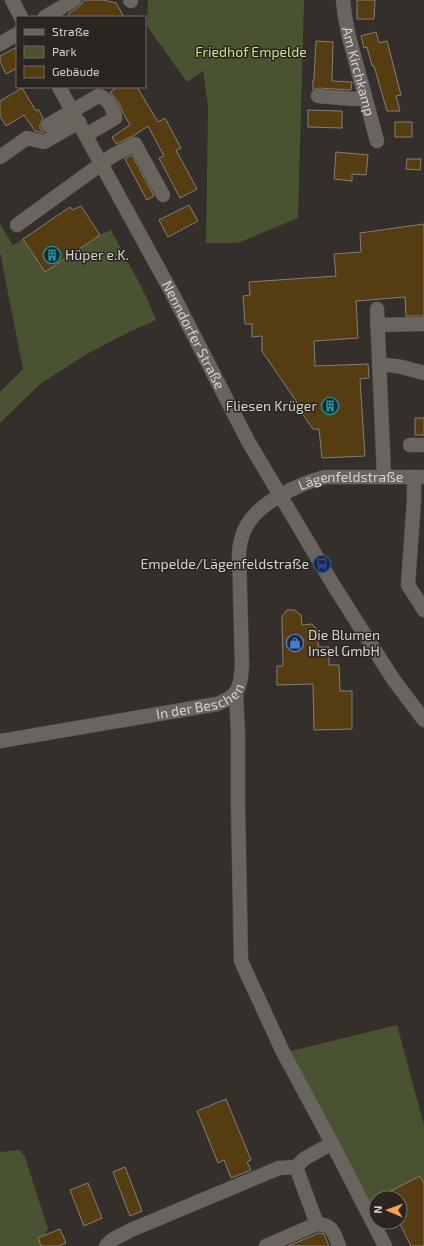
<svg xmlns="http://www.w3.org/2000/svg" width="424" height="1246" font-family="'Exo 2',sans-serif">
  <rect width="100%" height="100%" fill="#342f2a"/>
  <path fill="#495332" d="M148,0H304L298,218L238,243H206L208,106L203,71L187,82L147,26Z
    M0,224L13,245L23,239L45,271L100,235L111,230L146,296L156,320L125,334L85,355L40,384L0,423V392L23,369L0,252Z
    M397,1025L424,1125V1184L420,1177L387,1198H376V1216L283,1053Z
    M20,1150L25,1157L48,1229L40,1246H0V1152Z"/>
  <path fill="#553c11" stroke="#837f78" d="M84,0H102L116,3L124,17H70L68,14L79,7Z
    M357,0H375L374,19H357Z
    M376,32L379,43L387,41L401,95L396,96L400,111H387L374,66H372L367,47L364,48L361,36Z
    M316,41L333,42L332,81L352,82L351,90L319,88L313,90V80H314Z
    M17,47V68L6,74L0,62V56Z
    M117,87H137L158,122L165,118L181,148L176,150L197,189L180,198L159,158L164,156L148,126L133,136L116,144L112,137L130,125L123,113L119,103L110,92Z
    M22,88L36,111L38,109L43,118L40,125V129L44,132L43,133L35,131L24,115L6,126L0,116V101Z
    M308,110L342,111V128L308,127Z
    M395,122H412V137H395Z
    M336,152L368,155L366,175L352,174V181L334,179Z
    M132,155L154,196L147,200L125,159Z
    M407,159H421L420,170L406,169Z
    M189,205L198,221L168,237L159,220Z
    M81,206L100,235L45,272L23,239L70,207L72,210Z
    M424,224V316H406L405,297L356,301L358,338L314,341L315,366L368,364L369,378L360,379L365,456L322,458L319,429H313L301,412L296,401L262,351V336L252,337V324H245L243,296L250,295L249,282L336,276L334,254L361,252L360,233Z
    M415,418H424V435H415Z
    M287,610H294L301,615L302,625L312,624L319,632L318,647H329V665H339L340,691H352V729L314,730L313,684L277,685V666H283L282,616Z
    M226,1099L251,1160L247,1162L251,1170L231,1178L224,1160L218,1163L197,1111Z
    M125,1167L142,1211L130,1216L113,1172Z
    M420,1176L424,1184V1246H411L400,1224V1198H377Z
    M88,1183L102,1218L84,1226L70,1190Z
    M60,1229L66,1243L59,1246H41L38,1238Z
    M319,1233L324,1234L329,1246H288Z"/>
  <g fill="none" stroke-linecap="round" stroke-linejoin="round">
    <defs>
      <g id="minor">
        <path d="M12,0L21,17"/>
        <path d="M130,0L131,1"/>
        <path id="s1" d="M343,0L345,17L349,37L377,141"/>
        <path d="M45,17L74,0"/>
        <path d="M0,44L17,34"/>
        <path id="s2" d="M59,87L172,293L248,441L334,586L393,679L424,720"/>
        <path d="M318,96L354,99L365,98"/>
        <path d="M48,125L98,96C107,97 114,109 115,118L86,135"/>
        <path d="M0,157L27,138L44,142L79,122"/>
        <path d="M17,225L112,156L135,144L163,195"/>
        <path d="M377,309L384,477"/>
        <path d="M377,325L424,324"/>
        <path d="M379,365C395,364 409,369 424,373"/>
        <path d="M410,445H424"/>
        <path d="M414,477V500L408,585L424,610"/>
        <path d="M236,693L238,734V804L241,961L283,1052L332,1143L385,1246"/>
        <path id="s3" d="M0,741L217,704C240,695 240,688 242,666L239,552C240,542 242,533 247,525C261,501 299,484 325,477H424"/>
        <path d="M317,1224L296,1167L304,1159L332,1143"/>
        <path d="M106,1246L112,1240L131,1230L279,1168L296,1167"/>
        <path d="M266,1246L317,1224C333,1225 334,1233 339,1246"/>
      </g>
    </defs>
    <use href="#minor" stroke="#504c48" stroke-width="15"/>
    <use href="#minor" stroke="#69645e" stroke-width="14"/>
  </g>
  <defs>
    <symbol id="building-ring" viewBox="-11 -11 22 22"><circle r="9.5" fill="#2a2521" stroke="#0f9aa8" stroke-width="1.5"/><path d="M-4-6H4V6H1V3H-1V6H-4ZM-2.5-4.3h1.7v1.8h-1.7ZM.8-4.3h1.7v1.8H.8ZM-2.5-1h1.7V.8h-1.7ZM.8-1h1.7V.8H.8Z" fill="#0f9aa8"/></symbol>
    <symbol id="bus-ring" viewBox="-11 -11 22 22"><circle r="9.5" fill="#2a2521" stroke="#1a4fb4" stroke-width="1.5"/><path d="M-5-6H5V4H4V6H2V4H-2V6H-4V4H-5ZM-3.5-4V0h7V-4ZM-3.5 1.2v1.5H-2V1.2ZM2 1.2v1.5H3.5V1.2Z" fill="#1a4fb4"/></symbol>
    <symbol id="shop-ring" viewBox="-11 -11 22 22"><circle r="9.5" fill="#2a2521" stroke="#3f7fe0" stroke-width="1.5"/><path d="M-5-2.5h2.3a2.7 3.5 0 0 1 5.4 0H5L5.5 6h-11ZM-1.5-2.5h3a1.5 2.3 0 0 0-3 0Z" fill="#3f7fe0"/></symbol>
  </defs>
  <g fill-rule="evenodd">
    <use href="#building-ring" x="42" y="245" width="20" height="20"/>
    <use href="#building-ring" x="320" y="396" width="20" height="20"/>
    <use href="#bus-ring" x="312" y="554" width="20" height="20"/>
    <use href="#shop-ring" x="285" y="633" width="20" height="20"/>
  </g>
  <g text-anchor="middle" stroke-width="3" stroke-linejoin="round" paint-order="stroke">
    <g font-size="14" fill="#c9e28c" stroke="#2a2521">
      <text x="251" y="57">Friedhof Empelde</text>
    </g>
    <g font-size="14" fill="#d6d3cf" stroke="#2a2521">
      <text dy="5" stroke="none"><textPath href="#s1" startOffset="73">Am Kirchkamp</textPath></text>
      <text dy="5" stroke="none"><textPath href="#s2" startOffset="282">Nenndorfer Straße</textPath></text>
      <text dy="5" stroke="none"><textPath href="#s3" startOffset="531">Lägenfeldstraße</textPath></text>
      <text dy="5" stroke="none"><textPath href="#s3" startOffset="205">In der Beschen</textPath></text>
    </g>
    <g font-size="14" fill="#d6d3cf" stroke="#2a2521" text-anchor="start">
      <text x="65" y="260">Hüper e.K.</text>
      <text x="317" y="411" text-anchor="end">Fliesen Krüger</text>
      <text x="309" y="569" text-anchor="end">Empelde/Lägenfeldstraße</text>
      <text x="308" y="640">Die Blumen<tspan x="308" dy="16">Insel GmbH</tspan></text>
    </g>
  </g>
  <rect x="16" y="16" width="130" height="72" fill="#2a2521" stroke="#6f6b67"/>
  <rect x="24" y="29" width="20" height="6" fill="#69645e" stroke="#6f6b67"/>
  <text x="52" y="36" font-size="12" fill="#d6d3cf">Straße</text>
  <rect x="24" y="46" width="20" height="12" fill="#495332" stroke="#6f6b67"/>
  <text x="52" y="56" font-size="12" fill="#d6d3cf">Park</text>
  <rect x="24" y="66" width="20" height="12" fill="#553c11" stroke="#6f6b67"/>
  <text x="52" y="76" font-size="12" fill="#d6d3cf">Gebäude</text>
  <g transform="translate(388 1210) rotate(272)"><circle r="19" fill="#2a2521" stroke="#6f6b67"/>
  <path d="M0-3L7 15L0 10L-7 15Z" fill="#f8a14a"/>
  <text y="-6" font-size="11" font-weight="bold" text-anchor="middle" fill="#d6d3cf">N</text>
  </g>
</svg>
